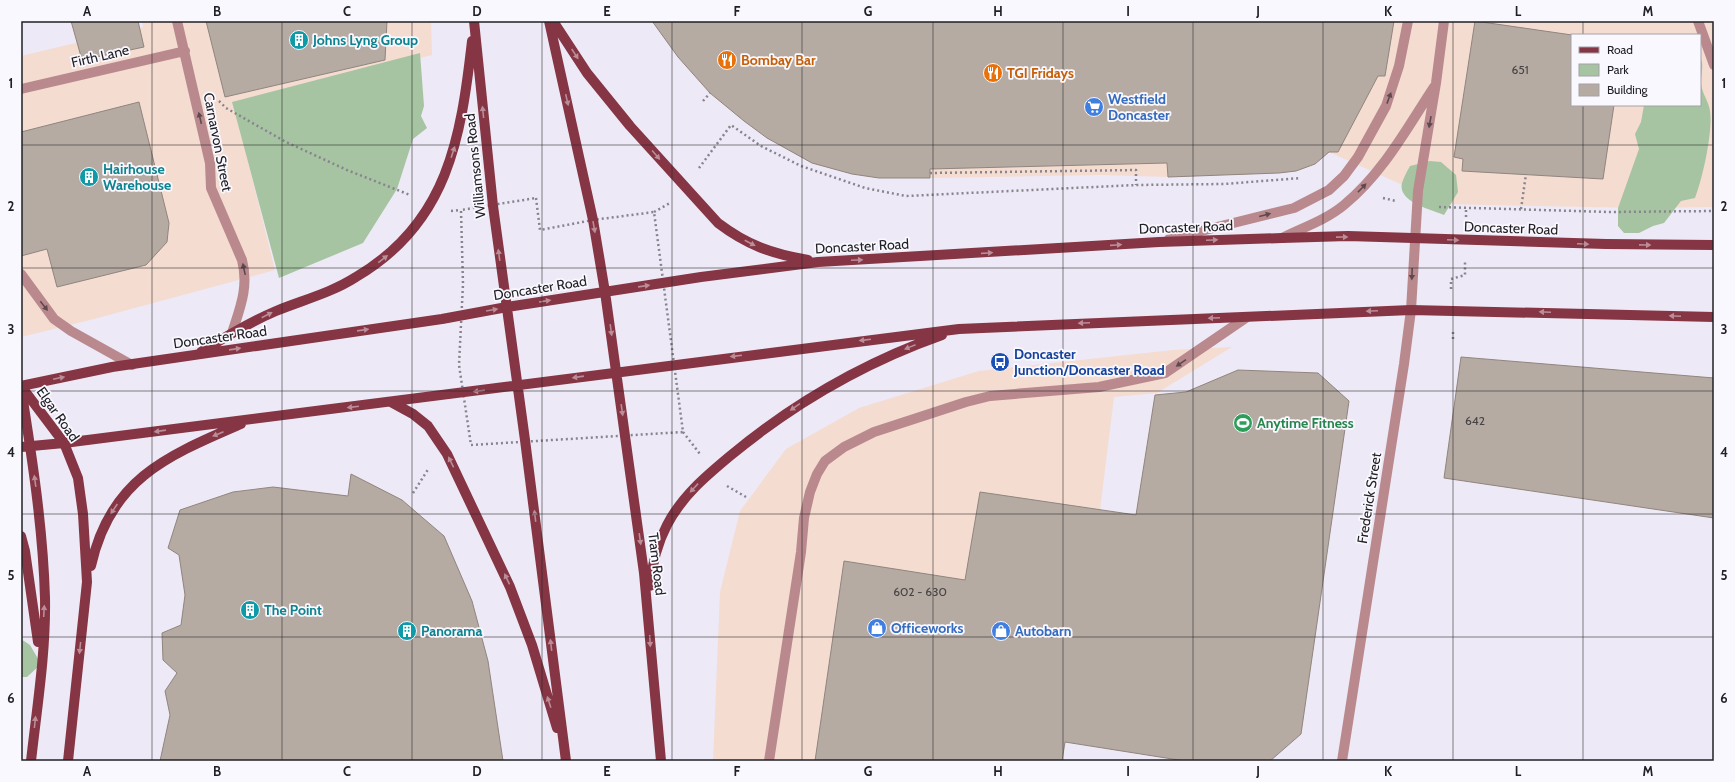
<svg xmlns="http://www.w3.org/2000/svg" width="1735" height="782" font-family="Cabin,sans-serif">
  <rect width="100%" height="100%" fill="#ede9f6"/>
  <path fill="#f4dcd1" fill-rule="evenodd" d="M142,21H431L432,55L234,105L275,270L94,319L21,337V56L143,27Z
    M654,21H1714V207L1639,208L1445,204L1329,152L1315,164L1296,171L1279,173L1168,177L1100,175L930,178H879L852,174L811,163L767,138L744,121L710,93L678,57ZM1572,35H1700V105H1572Z
    M1232,347L1157,393L1114,397L1100,510L1062,761H713L720,592L740,511L786,449L859,408L979,371L1173,350Z"/>
  <path fill="#a6c4a1" d="M420,53L424,106L421,116L427,128L413,139L397,189L363,243L279,278L232,102Z
    M1700,57C1705,65 1700,76 1701,84C1702,93 1709,102 1710,111C1713,131 1703,178 1695,198L1681,201L1664,223L1653,226L1639,233H1624L1618,226V208L1639,149L1635,134L1641,122L1644,105H1700Z
    M1430,161L1441,162L1456,175L1458,192L1444,215C1432,210 1397,202 1402,183C1404,177 1407,171 1410,166Z
    M21,639L30,645L41,664L27,677H21Z"/>
  <path fill="#b6aba3" stroke="#90857e" d="M71,21H138L144,47L82,60Z
    M206,21H387L385,60L225,97Z
    M652,21H1394L1385,76H1378L1338,152H1329L1315,164L1296,171L1279,173L1168,177L1167,163L930,169V178H879L852,174L812,163L767,138L744,121L710,93L678,57Z
    M1475,21L1572,35V105H1614L1603,179L1462,171L1463,159L1454,157Z
    M139,102L169,223L167,242L146,265L57,287L47,249L21,256V132Z
    M1461,357L1714,378V518L1444,478Z
    M1238,370L1318,373L1349,401L1301,734L1270,761H1185L1065,742L1062,761H815L844,561L965,580L980,492L1136,515L1155,395L1186,392Z
    M351,474L402,500L444,536L472,601L488,661L503,761H160L170,715L165,691L177,673L163,660L162,633L181,625L185,595L179,555L168,548L180,510L233,492L273,487L348,496Z"/>
  <g fill="none" stroke-linecap="round" stroke-linejoin="round">
    <path stroke="#87848d" stroke-width="2.5" stroke-dasharray="2 3" stroke-linecap="butt" d="M219,101L226,108L286,142L347,170L410,195
      M703,101L710,93
      M699,168L731,125L761,146L801,166L865,188L906,196L1136,185L1224,184L1301,178
      M930,173L1136,170V185
      M536,198L540,230L593,220L654,212L683,432L471,445L459,365L463,284L461,210Z
      M1383,198L1396,201
      M1439,207L1610,212L1714,211
      M1521,209L1526,174
      M451,211L461,210
      M654,212L670,203
      M1466,217V207
      M1451,289V279L1465,275V262
      M1453,332V341
      M683,432L700,454
      M727,486L746,497
      M413,493L429,468"/>
    <path stroke="#b9898e" stroke-width="10" d="M177,21L210,163L211,188L242,260C249,287 240,308 232,333
      M1698,21L1714,65
      M21,89L185,51
      M1282,238C1302,228 1326,220 1344,205C1383,173 1407,128 1434,87
      M1169,239L1294,208L1329,190L1344,176L1358,157L1386,106L1399,66L1408,21
      M21,274L54,319L71,331L132,365
      M769,761L801,552L804,518L810,492L817,474L825,461L844,447L874,432L966,402L990,396L1099,387L1165,373L1247,317
      M1342,761L1404,364L1411,310L1418,191L1436,83L1444,21"/>
    <path stroke="#853543" stroke-width="10" d="M474,21L493,206L525,440L566,761
      M549,21L593,220L605,292L644,573L661,761
      M553,21L587,73L630,126L718,223C747,245 772,254 808,260
      M201,352C225,337 250,322 276,311C303,300 331,293 356,277C448,223 461,138 472,41
      M21,386L112,367L442,319L507,307L701,277L818,262L1159,242L1282,238L1348,236L1606,244L1714,245
      M21,386L64,443L78,478L83,514L87,582L68,761
      M21,388C32,457 43,528 45,598C46,652 37,707 31,761
      M391,402L413,414L428,426L447,454L510,587L532,645L557,728
      M21,447L64,443L959,329L1411,310L1714,317
      M21,536L25,551L38,642
      M91,566C110,479 167,456 241,424
      M650,586C652,565 657,544 667,525C682,496 706,476 730,456C795,402 863,363 942,335"/>
  </g>
  <defs><path id="oneway-solid" d="M-6-.8H1V-3.2L6.5 0L1 3.2V.8H-6Z"/></defs>
  <g fill="#ba8d98">
    <use href="#oneway-solid" transform="translate(575 54) rotate(57)"/>
    <use href="#oneway-solid" transform="translate(567 100) rotate(77)"/>
    <use href="#oneway-solid" transform="translate(483 112) rotate(-96)"/>
    <use href="#oneway-solid" transform="translate(453 152) rotate(-72)"/>
    <use href="#oneway-solid" transform="translate(656 155) rotate(49)"/>
    <use href="#oneway-solid" transform="translate(594 227) rotate(80)"/>
    <use href="#oneway-solid" transform="translate(1342 237) rotate(-1)"/>
    <use href="#oneway-solid" transform="translate(1212 240) rotate(-2)"/>
    <use href="#oneway-solid" transform="translate(1453 240) rotate(2)"/>
    <use href="#oneway-solid" transform="translate(750 243) rotate(28)"/>
    <use href="#oneway-solid" transform="translate(1583 244) rotate(2)"/>
    <use href="#oneway-solid" transform="translate(1116 245) rotate(-4)"/>
    <use href="#oneway-solid" transform="translate(1645 245) rotate(1)"/>
    <use href="#oneway-solid" transform="translate(987 253) rotate(-4)"/>
    <use href="#oneway-solid" transform="translate(499 255) rotate(-98)"/>
    <use href="#oneway-solid" transform="translate(383 259) rotate(-38)"/>
    <use href="#oneway-solid" transform="translate(857 260) rotate(-3)"/>
    <use href="#oneway-solid" transform="translate(644 286) rotate(-8)"/>
    <use href="#oneway-solid" transform="translate(545 301) rotate(-9)"/>
    <use href="#oneway-solid" transform="translate(492 310) rotate(-10)"/>
    <use href="#oneway-solid" transform="translate(1372 311) rotate(178)"/>
    <use href="#oneway-solid" transform="translate(1545 312) rotate(-178)"/>
    <use href="#oneway-solid" transform="translate(267 315) rotate(-27)"/>
    <use href="#oneway-solid" transform="translate(1675 316) rotate(-178)"/>
    <use href="#oneway-solid" transform="translate(1214 318) rotate(178)"/>
    <use href="#oneway-solid" transform="translate(1084 323) rotate(178)"/>
    <use href="#oneway-solid" transform="translate(363 330) rotate(-8)"/>
    <use href="#oneway-solid" transform="translate(611 330) rotate(82)"/>
    <use href="#oneway-solid" transform="translate(865 340) rotate(173)"/>
    <use href="#oneway-solid" transform="translate(910 347) rotate(158)"/>
    <use href="#oneway-solid" transform="translate(235 349) rotate(-8)"/>
    <use href="#oneway-solid" transform="translate(736 356) rotate(173)"/>
    <use href="#oneway-solid" transform="translate(578 377) rotate(172)"/>
    <use href="#oneway-solid" transform="translate(59 378) rotate(-12)"/>
    <use href="#oneway-solid" transform="translate(479 391) rotate(173)"/>
    <use href="#oneway-solid" transform="translate(353 407) rotate(173)"/>
    <use href="#oneway-solid" transform="translate(795 407) rotate(145)"/>
    <use href="#oneway-solid" transform="translate(622 410) rotate(82)"/>
    <use href="#oneway-solid" transform="translate(160 431) rotate(172)"/>
    <use href="#oneway-solid" transform="translate(218 434) rotate(157)"/>
    <use href="#oneway-solid" transform="translate(451 462) rotate(-116)"/>
    <use href="#oneway-solid" transform="translate(35 481) rotate(-98)"/>
    <use href="#oneway-solid" transform="translate(694 488) rotate(133)"/>
    <use href="#oneway-solid" transform="translate(114 509) rotate(124)"/>
    <use href="#oneway-solid" transform="translate(535 516) rotate(-97)"/>
    <use href="#oneway-solid" transform="translate(640 539) rotate(82)"/>
    <use href="#oneway-solid" transform="translate(507 579) rotate(-115)"/>
    <use href="#oneway-solid" transform="translate(44 611) rotate(-87)"/>
    <use href="#oneway-solid" transform="translate(650 641) rotate(87)"/>
    <use href="#oneway-solid" transform="translate(551 645) rotate(-97)"/>
    <use href="#oneway-solid" transform="translate(80 648) rotate(96)"/>
    <use href="#oneway-solid" transform="translate(549 702) rotate(-108)"/>
    <use href="#oneway-solid" transform="translate(35 722) rotate(-84)"/>
  </g>
  <g fill="#5e4a4e">
    <use href="#oneway-solid" transform="translate(1389 98) rotate(-70)"/>
    <use href="#oneway-solid" transform="translate(200 118) rotate(-103)"/>
    <use href="#oneway-solid" transform="translate(1430 122) rotate(100)"/>
    <use href="#oneway-solid" transform="translate(1362 188) rotate(-46)"/>
    <use href="#oneway-solid" transform="translate(1265 215) rotate(-15)"/>
    <use href="#oneway-solid" transform="translate(244 269) rotate(-102)"/>
    <use href="#oneway-solid" transform="translate(1412 274) rotate(92)"/>
    <use href="#oneway-solid" transform="translate(44 306) rotate(52)"/>
    <use href="#oneway-solid" transform="translate(1181 363) rotate(146)"/>
  </g>
  <path fill="none" stroke="#212024" stroke-width="1" stroke-opacity="0.55" d="M152,21V761M282,21V761M412,21V761M542,21V761M672,21V761M802,21V761M933,21V761M1063,21V761M1193,21V761M1323,21V761M1453,21V761M1583,21V35M1583,105V761M21,145H1714M21,268H1714M21,391H1714M21,514H1714M21,637H1714"/>
  <defs>
    <symbol id="building-disc" viewBox="-11 -11 22 22"><circle r="9.5" fill="#0f9aa8" stroke="#faf8ff"/><path d="M-4-6H4V6H1V3H-1V6H-4ZM-2.5-4.3h1.7v1.8h-1.7ZM.8-4.3h1.7v1.8H.8ZM-2.5-1h1.7V.8h-1.7ZM.8-1h1.7V.8H.8Z" fill="#fff"/></symbol>
    <symbol id="restaurant-disc" viewBox="-11 -11 22 22"><circle r="9.5" fill="#e8710a" stroke="#faf8ff"/><path d="M-5-6h1v4h1v-4h1v4h1v-4h1v5L-1.5 .5V6h-2V.5L-5-1ZM5-6V6H3V1.5H1.5Q1.5-4 5-6Z" fill="#fff"/></symbol>
    <symbol id="supermarket-disc" viewBox="-11 -11 22 22"><circle r="9.5" fill="#3f7fe0" stroke="#faf8ff"/><path d="M-6-5.5h2.5l.6 2H6L4.5 2H-2.5L-4.4-4H-6ZM-1.5 3.2a1.3 1.3 0 1 0 .1 0ZM3 3.2a1.3 1.3 0 1 0 .1 0Z" fill="#fff"/></symbol>
    <symbol id="bus-disc" viewBox="-11 -11 22 22"><circle r="9.5" fill="#1a4fb4" stroke="#faf8ff"/><path d="M-5-6H5V4H4V6H2V4H-2V6H-4V4H-5ZM-3.5-4V0h7V-4ZM-3.5 1.2v1.5H-2V1.2ZM2 1.2v1.5H3.5V1.2Z" fill="#fff"/></symbol>
    <symbol id="stadium-disc" viewBox="-11 -11 22 22"><circle r="9.5" fill="#2e9e5b" stroke="#faf8ff"/><path d="M0-5a6.5 5 0 1 0 0 10a6.5 5 0 1 0 0-10ZM-3.5-1.8h7v3.6h-7Z" fill="#fff"/></symbol>
    <symbol id="shop-disc" viewBox="-11 -11 22 22"><circle r="9.5" fill="#3f7fe0" stroke="#faf8ff"/><path d="M-5-2.5h2.3a2.7 3.5 0 0 1 5.4 0H5L5.5 6h-11ZM-1.5-2.5h3a1.5 2.3 0 0 0-3 0Z" fill="#fff"/></symbol>
  </defs>
  <g fill-rule="evenodd">
    <use href="#building-disc" x="288" y="29" width="22" height="22"/>
    <use href="#restaurant-disc" x="716" y="49" width="22" height="22"/>
    <use href="#restaurant-disc" x="982" y="62" width="22" height="22"/>
    <use href="#supermarket-disc" x="1083" y="96" width="22" height="22"/>
    <use href="#building-disc" x="78" y="166" width="22" height="22"/>
    <use href="#bus-disc" x="989" y="351" width="22" height="22"/>
    <use href="#stadium-disc" x="1232" y="412" width="22" height="22"/>
    <use href="#building-disc" x="239" y="599" width="22" height="22"/>
    <use href="#shop-disc" x="866" y="617" width="22" height="22"/>
    <use href="#building-disc" x="396" y="620" width="22" height="22"/>
    <use href="#shop-disc" x="990" y="620" width="22" height="22"/>
  </g>
  <g text-anchor="middle" stroke-width="3.5" stroke-linejoin="round" paint-order="stroke">
    <g font-size="12" fill="#464344">
      <text x="1520" y="74">651</text>
      <text x="1475" y="425">642</text>
      <text x="920" y="596">602 - 630</text>
    </g>
    <g font-size="14" font-weight="bold" fill="#0d838f" stroke="#faf8ff" text-anchor="start">
      <text x="313" y="45">Johns Lyng Group</text>
      <text x="103" y="174">Hairhouse<tspan x="103" dy="16">Warehouse</tspan></text>
      <text x="264" y="615">The Point</text>
      <text x="421" y="636">Panorama</text>
    </g>
    <g font-size="14" fill="#212024" stroke="#faf8ff">
      <text transform="translate(100 56) rotate(-13)" y="5">Firth Lane</text>
      <text transform="translate(218 142) rotate(79)" y="5">Carnarvon Street</text>
      <text transform="translate(475 166) rotate(-96)" y="5">Williamsons Road</text>
      <text transform="translate(1186 227) rotate(-2)" y="5">Doncaster Road</text>
      <text transform="translate(1511 228) rotate(2)" y="5">Doncaster Road</text>
      <text transform="translate(862 246) rotate(-3)" y="5">Doncaster Road</text>
      <text transform="translate(540 288) rotate(-9)" y="5">Doncaster Road</text>
      <text transform="translate(220 337) rotate(-8)" y="5">Doncaster Road</text>
      <text transform="translate(58 414) rotate(55)" y="5">Elgar Road</text>
      <text transform="translate(1369 498) rotate(-81)" y="5">Frederick Street</text>
      <text transform="translate(657 564) rotate(83)" y="5">Tram Road</text>
    </g>
    <g font-size="14" font-weight="bold" fill="#c56008" stroke="#faf8ff" text-anchor="start">
      <text x="741" y="65">Bombay Bar</text>
      <text x="1007" y="78">TGI Fridays</text>
    </g>
    <g font-size="14" font-weight="bold" fill="#366cbe" stroke="#faf8ff" text-anchor="start">
      <text x="1108" y="104">Westfield<tspan x="1108" dy="16">Doncaster</tspan></text>
      <text x="891" y="633">Officeworks</text>
      <text x="1015" y="636">Autobarn</text>
    </g>
    <g font-size="14" font-weight="bold" fill="#164399" stroke="#faf8ff" text-anchor="start">
      <text x="1014" y="359">Doncaster<tspan x="1014" dy="16">Junction/Doncaster Road</tspan></text>
    </g>
    <g font-size="14" font-weight="bold" fill="#27864d" stroke="#faf8ff" text-anchor="start">
      <text x="1257" y="428">Anytime Fitness</text>
    </g>
  </g>
  <rect width="1735" height="782" fill="none" stroke="#faf8ff" stroke-width="44"/>
  <rect x="1571" y="34" width="130" height="72" fill="#faf8ff" stroke="#a3a2a7"/>
  <rect x="1579" y="47" width="20" height="6" fill="#853543" stroke="#a3a2a7"/>
  <text x="1607" y="54" font-size="12" fill="#212024">Road</text>
  <rect x="1579" y="64" width="20" height="12" fill="#a6c4a1" stroke="#a3a2a7"/>
  <text x="1607" y="74" font-size="12" fill="#212024">Park</text>
  <rect x="1579" y="84" width="20" height="12" fill="#b6aba3" stroke="#a3a2a7"/>
  <text x="1607" y="94" font-size="12" fill="#212024">Building</text>
  <rect x="22" y="22" width="1691" height="738" fill="none" stroke="#212024" stroke-width="1.5"/>
  <g font-size="13" text-anchor="middle" font-weight="bold" fill="#212024">
    <text x="87" y="16">A</text>
    <text x="217" y="16">B</text>
    <text x="347" y="16">C</text>
    <text x="477" y="16">D</text>
    <text x="607" y="16">E</text>
    <text x="737" y="16">F</text>
    <text x="868" y="16">G</text>
    <text x="998" y="16">H</text>
    <text x="1128" y="16">I</text>
    <text x="1258" y="16">J</text>
    <text x="1388" y="16">K</text>
    <text x="1518" y="16">L</text>
    <text x="1648" y="16">M</text>
    <text x="11" y="88">1</text>
    <text x="1724" y="88">1</text>
    <text x="11" y="211">2</text>
    <text x="1724" y="211">2</text>
    <text x="11" y="334">3</text>
    <text x="1724" y="334">3</text>
    <text x="11" y="457">4</text>
    <text x="1724" y="457">4</text>
    <text x="11" y="580">5</text>
    <text x="1724" y="580">5</text>
    <text x="11" y="703">6</text>
    <text x="1724" y="703">6</text>
    <text x="87" y="776">A</text>
    <text x="217" y="776">B</text>
    <text x="347" y="776">C</text>
    <text x="477" y="776">D</text>
    <text x="607" y="776">E</text>
    <text x="737" y="776">F</text>
    <text x="868" y="776">G</text>
    <text x="998" y="776">H</text>
    <text x="1128" y="776">I</text>
    <text x="1258" y="776">J</text>
    <text x="1388" y="776">K</text>
    <text x="1518" y="776">L</text>
    <text x="1648" y="776">M</text>
  </g>
</svg>
